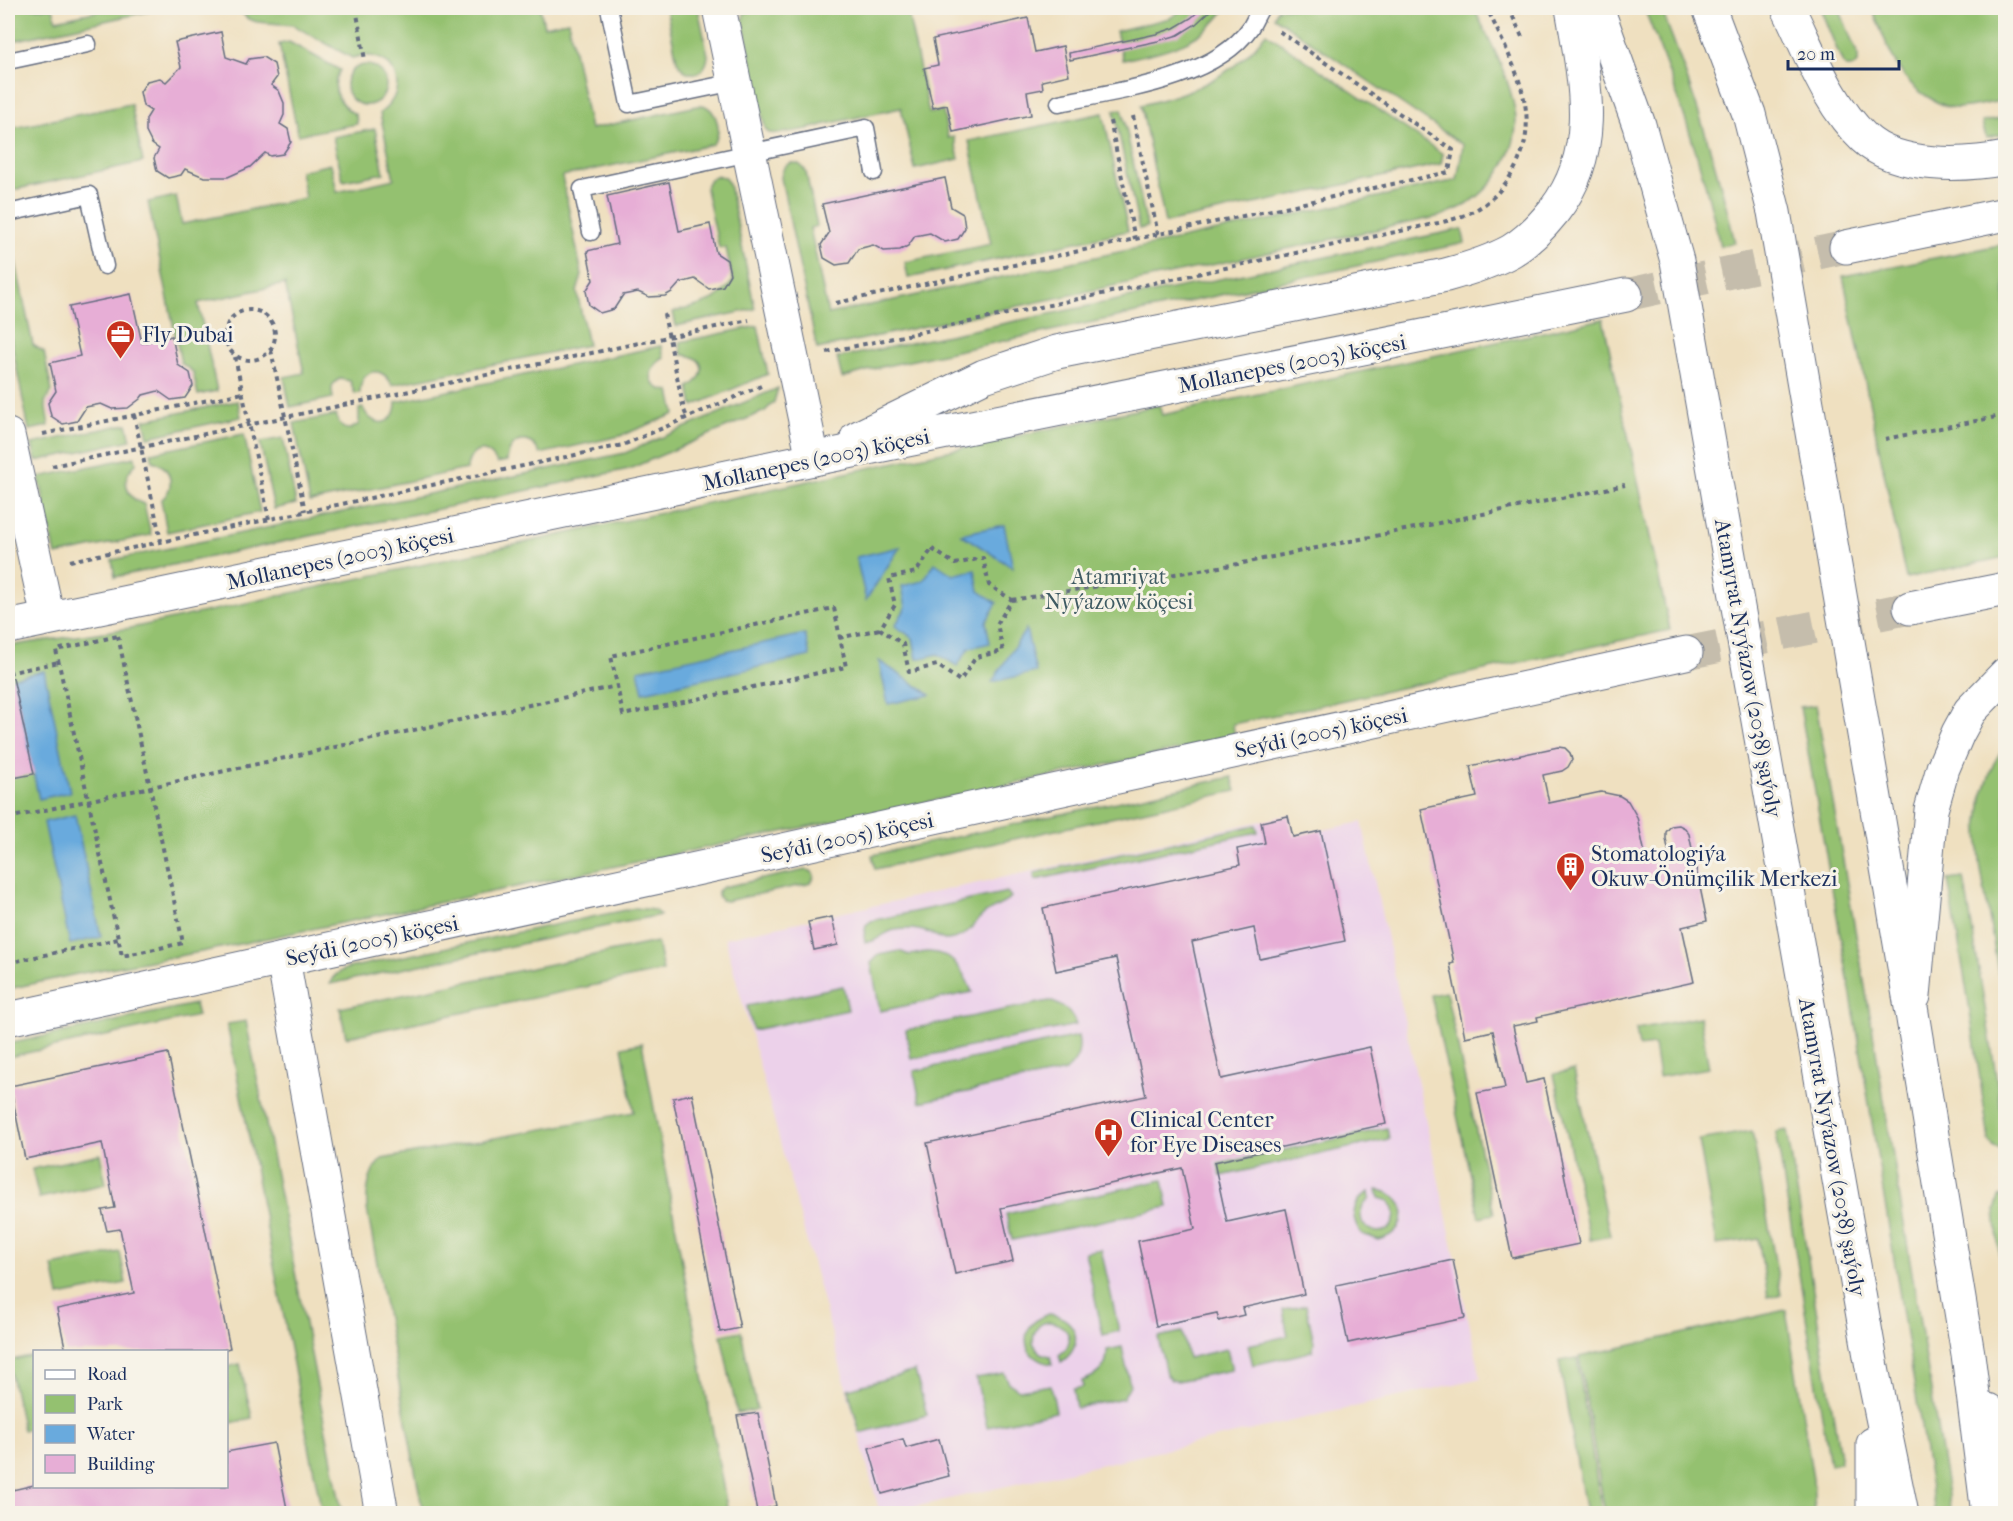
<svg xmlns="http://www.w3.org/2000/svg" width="2013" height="1521" font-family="'IM FELL French Canon',serif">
  <rect width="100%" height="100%" fill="#f7f3e8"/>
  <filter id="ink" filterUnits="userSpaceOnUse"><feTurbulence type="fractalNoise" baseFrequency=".0167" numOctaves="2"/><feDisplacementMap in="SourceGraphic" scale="12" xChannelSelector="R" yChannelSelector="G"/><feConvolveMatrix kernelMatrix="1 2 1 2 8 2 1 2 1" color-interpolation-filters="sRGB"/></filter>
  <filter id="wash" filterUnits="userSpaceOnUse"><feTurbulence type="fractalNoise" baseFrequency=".008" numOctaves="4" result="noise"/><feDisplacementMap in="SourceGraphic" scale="24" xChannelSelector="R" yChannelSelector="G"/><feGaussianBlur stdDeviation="1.35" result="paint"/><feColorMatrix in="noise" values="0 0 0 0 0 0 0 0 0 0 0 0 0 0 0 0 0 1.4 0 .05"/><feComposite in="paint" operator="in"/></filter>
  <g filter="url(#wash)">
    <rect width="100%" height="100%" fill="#efe0c0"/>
    <path fill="#ecd1ea" d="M1289,815L1294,836L1362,822L1481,1378L888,1513H880L725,938Z"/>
    <path fill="#94c170" stroke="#587867" stroke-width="1.5" d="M8,8H53L56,20L112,8H150L151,11L8,42Z
      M237,8H540L544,26L568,21L590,129L702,105C718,108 724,136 711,145L562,176L582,275L577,292L588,345L392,385C382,364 360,369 360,393L355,394L350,381L340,379C331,383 331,389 333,398L290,407L284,377L304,373L285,284L198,303L217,391L198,395L193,372L181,363L148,202L176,196L182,224L305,198L300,171L331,164L337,192L394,179L380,113C414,88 392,46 352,58L293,25L257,22L248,19Z
      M666,8H698L708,55C707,76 686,80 677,61Z
      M761,8H907L929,113L943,111L948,138L954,137L959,159L915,169L901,108L822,125C816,128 777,135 769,133L765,128L743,20L744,13Z
      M1185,8H1226C1201,45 1164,51 1123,60L1116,31L1170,18Z
      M1278,8H1474C1489,40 1509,75 1515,111C1521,146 1497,186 1467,204C1459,209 1450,212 1441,216L817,349L781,178C782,161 798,157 806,172L817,226L810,228L828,314L1457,180L1463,145L1274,17Z
      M1644,8H1661C1691,85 1717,161 1735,243L1720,246C1703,163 1675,86 1644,8Z
      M1820,8H1839L1858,56V62L1853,67H1846L1842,62Z
      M1872,8H2005V100C1989,103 1971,108 1954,108C1945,107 1936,102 1928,97C1895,78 1886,41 1872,8Z
      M1266,33L1443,154L1441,164L1165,223L1141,105C1189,94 1236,76 1266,33Z
      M289,42L340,70C329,89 339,105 356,115L357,124L298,135L279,44Z
      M346 85a20 20 0 1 1 40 0a20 20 0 1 1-40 0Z
      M131,104L143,162L8,191V129Z
      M1122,109L1147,227L1139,229L1114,111Z
      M1103,113L1128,231L908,278L905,262L991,244L969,141Z
      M2005,118V134L1986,138L1982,122Z
      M375,129L384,173L343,181L333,137Z
      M719,176L725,178L729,184L755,309L676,326L673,312C700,306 716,303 733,281L726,248H719L706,189C707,181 710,178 719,176Z
      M1462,229L1465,243L881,367L842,378L837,358Z
      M8,235L11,240L33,345L44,352L52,391L45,402L49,426L29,430L8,325Z
      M2005,244V557L1906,578L1843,276Z
      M1603,319L1670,630L1233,724L1235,738L201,952L82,973L8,989V646L131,628L1159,405L1162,415Z
      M758,326L768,374L693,406L689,387C709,376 705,355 682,355L680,342Z
      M661,346L664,358C644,369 648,390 670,391L675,414L620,436L540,454C530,433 509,438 507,461L497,463C487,444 469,448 467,469L310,502L294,423L336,415C338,423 341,430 351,429L359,424V409L363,408C373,430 396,426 396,402Z
      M778,388L774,402L765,411L629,469L115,577L112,560L625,453Z
      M238,401L241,417L148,437L144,420Z
      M127,424L131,440L36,461L32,444Z
      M244,434L260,512L167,532L161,500C176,488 172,467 153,461L151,453Z
      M283,438L296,504L274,509L260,442Z
      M135,457L136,464C120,477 125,498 144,504L151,535L56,555L39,477Z
      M1816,705L1872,1027L1951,1513H1935L1857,1030L1800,707Z
      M2005,744V1012L1980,864L1978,830L1982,797L1993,765Z
      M1232,777L1236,791L875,869L872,855Z
      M1256,825L1258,832L1035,880L1034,873Z
      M806,870L811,871L814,875L813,880L808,884L726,901L721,900L718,896V891L723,887Z
      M1964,878L1999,1094L2005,1151L1994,1148L1989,1140L1968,998L1948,880Z
      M1007,892L1011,897C1006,904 991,908 983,915C976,921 971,930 963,935C959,937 951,940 945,940C941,939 936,936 932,934C920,929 908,928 895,930C883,932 877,943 865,942L864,936L866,925L871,921Z
      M635,908L654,910L660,915L330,984C332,975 340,971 348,968Z
      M657,942L663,971L346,1037L340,1008Z
      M900,951C914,959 914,952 928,952C953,952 964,972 972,992L880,1011L871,963L879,955Z
      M843,986L848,1010L753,1030L747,1006Z
      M1446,992L1494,1214L1479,1217L1431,995Z
      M1049,1001C1062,1005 1072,1011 1076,1025L911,1059L906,1030Z
      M195,1004L198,1016L8,1057V1044Z
      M1700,1017L1709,1068L1659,1077L1654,1045L1639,1047L1636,1029Z
      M246,1021L342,1513H322L227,1024Z
      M1078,1036C1081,1051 1078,1060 1066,1071L920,1102L914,1071Z
      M642,1043L728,1513H423L367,1209C366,1191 368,1172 382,1159L634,1112L622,1047Z
      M1574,1070L1610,1236L1590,1240L1554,1074Z
      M1387,1128L1389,1139L1221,1176L1218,1164Z
      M1787,1130L1841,1463L1830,1465L1776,1132Z
      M1752,1131L1781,1295L1768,1297L1758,1238L1717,1245L1699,1140Z
      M100,1154L106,1184L39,1198L32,1169Z
      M1163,1180L1168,1207L1012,1240L1006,1214Z
      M1377,1190C1411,1194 1411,1231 1379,1240L1362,1234C1350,1219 1351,1202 1369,1192L1370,1199C1360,1206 1359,1214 1363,1224C1381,1244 1406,1222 1389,1201L1379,1198Z
      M2005,1195H2006L2005,1317L1995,1210L1999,1197Z
      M1101,1249L1119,1331L1103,1335L1085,1252Z
      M120,1252L126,1283L59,1296L53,1266Z
      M1306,1305L1314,1342L1313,1350L1306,1353L1253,1365L1248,1345L1288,1336L1283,1310Z
      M1786,1310L1813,1479L1815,1513H1605L1579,1357Z
      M1049,1314C1078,1317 1085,1347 1061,1362L1059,1355C1092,1333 1034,1300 1033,1343L1040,1353L1050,1356L1052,1364C1019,1360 1017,1323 1049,1314Z
      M741,1331L757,1410L737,1413L721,1335Z
      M1182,1332L1188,1358L1227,1349L1232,1370L1178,1381L1171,1380L1166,1374L1158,1337Z
      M1122,1347L1130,1385L1123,1398L1076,1408L1073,1389L1083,1387L1082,1381C1097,1376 1108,1368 1107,1350Z
      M34,1355V1428L23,1430L8,1361Z
      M1577,1358L1602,1513H1586L1559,1361Z
      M240,1364L252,1418L227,1424V1367Z
      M915,1371L927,1415L860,1433L848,1389Z
      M1004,1373L1009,1383L1019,1390L1051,1385L1056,1412L987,1427L976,1378Z"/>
    <path fill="#69aadd" stroke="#426c9e" stroke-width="1.5" d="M1004,525L1013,568L961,534Z
      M900,547L866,600L856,557Z
      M935,563L953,575L975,570L979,591L997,603L986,622L990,643L969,648L957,666L938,654L917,659L913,638L895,626L906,607L902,586L923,581Z
      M1026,629L1036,672L992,682Z
      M805,634L810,656L643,692L638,670Z
      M879,661L931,695L888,704Z
      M44,671L70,792L39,799L13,678Z
      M75,815L101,937L70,944L44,822Z"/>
    <g id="blocks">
      <path fill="#e7aed6" d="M1202,8H1213L1196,24L1178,35L1158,41L1070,60L1069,53L1156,34L1174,28L1191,18Z
        M1028,18L1035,52L1063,46L1069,75L1042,81L1043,89L1027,92L1031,115L953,132L947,105L933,108L924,68L938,65L933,39Z
        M221,32L226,57L246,64L249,59L263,57L274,64L277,77L271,85L279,91L284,103V115L280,124L288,129L291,142L283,154L270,156L265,153L250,167L228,177H204L185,169L181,175L168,178L157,171L154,158L159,149L152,144L146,132V119L151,111L143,106L140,92L147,81L160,78L166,82L181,67L175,42Z
        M945,178L951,207L963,214L965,228L958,239L945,242L930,233L915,236L908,246L900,250L884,251L873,245L858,249L849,263L836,265L824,258L821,245L829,233L822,204Z
        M669,182L679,231L710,224L716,253L727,260L730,274L723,286L709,289L695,279L680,283L672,292L665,296L649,297L638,292L623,295L614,309L600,313L589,305L586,291L593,280L587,251L617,244L607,196Z
        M131,294L142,343L172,336L178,365L190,373L193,386L185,398L171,400L158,391L143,395L140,399L128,408L112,409L101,404L86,407L77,421L63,424L51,416L48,403L56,391L50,363L80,356L69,307Z
        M13,678L34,774L8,779V679Z
        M1558,747L1565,748L1570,753L1572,760L1568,767L1562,771L1543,775L1549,803L1601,792L1620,796L1628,801L1637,817L1647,863L1670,858L1666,839V832L1671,826L1679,825L1685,828L1689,834L1707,921L1682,927L1694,982L1537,1017L1538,1021L1513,1026L1526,1083L1544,1079L1579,1244L1512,1258L1477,1093L1505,1088L1493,1031L1465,1037L1450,964L1454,963L1421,809L1477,797L1470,766Z
        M1288,816L1293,837L1321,831L1345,941L1260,959L1254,928L1192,942L1221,1079L1370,1047L1386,1124L1214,1162L1227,1222L1286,1209L1304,1294L1242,1308L1244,1315L1219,1321L1217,1313L1156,1326L1138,1241L1195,1229L1182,1168L1001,1208L1013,1261L955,1274L927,1143L1146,1096L1116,958L1056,971L1043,908L1240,865L1237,849L1265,843L1261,822Z
        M832,917L838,945L814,950L808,922Z
        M168,1053L230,1348L215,1352H66L57,1309L134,1293L120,1229L107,1231L102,1210L115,1208L102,1143L25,1159L10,1086Z
        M692,1094L740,1328L720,1332L673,1098Z
        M1453,1260L1465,1318L1348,1343L1336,1285Z
        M758,1413L776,1506L757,1511L737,1416Z
        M903,1439L906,1448L939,1439L949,1476L882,1494L869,1448Z
        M274,1443L288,1514H8V1491L34,1485L226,1486V1452Z"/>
    </g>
  </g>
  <g filter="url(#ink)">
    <use href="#blocks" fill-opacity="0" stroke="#656d80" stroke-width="1.5"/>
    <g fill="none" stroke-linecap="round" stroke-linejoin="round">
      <path stroke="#c5bdac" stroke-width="33" stroke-dasharray="33 16" stroke-linecap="butt" d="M1626,295L1846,247
        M1686,653L1910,608"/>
      <defs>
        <path id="lane" d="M609,8L629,104L735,82
          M8,61L88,44
          M1059,103C1117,91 1214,80 1250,28C1254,22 1257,14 1261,8
          M8,213L89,195L105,266
          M591,232L582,189L866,128L874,172"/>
        <path id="street" d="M719,8L813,459
          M8,435L48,618
          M283,959L382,1514"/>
        <path id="secondary" d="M1788,8C1810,52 1828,104 1864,138C1897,169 1965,166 2006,158
          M1846,247L2006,214
          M857,438L984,376L1057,352L1446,275C1468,269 1491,262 1511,251C1528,241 1542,226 1554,211C1602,150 1584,78 1572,8
          M1910,608L2006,589
          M8,627L813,459L1626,295
          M1914,996L1931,810L1943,768L1958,733L1970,711L2006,674
          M8,1019L1686,653"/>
        <path id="primary" d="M1597,8L1639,125L1677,261L1873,1373L1902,1514
          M1709,8L1749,114L1774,212L1912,1013L1968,1354L1988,1514
          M1988,1410L2006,1457
          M1873,1444V1514"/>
      </defs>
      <use href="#lane" stroke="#656d80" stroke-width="19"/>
      <use href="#street" stroke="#656d80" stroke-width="35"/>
      <use href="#secondary" stroke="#656d80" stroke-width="35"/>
      <use href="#primary" stroke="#656d80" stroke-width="35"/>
      <path stroke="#656d80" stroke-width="4" stroke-dasharray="4.5 4.5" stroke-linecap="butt" d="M356,8L365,60
        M1509,8L1523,39
        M1133,116L1158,234
        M1110,121L1135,239
        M836,303L1449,172L1453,150L1279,31
        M225 335a25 25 0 1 1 50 0a25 25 0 1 1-50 0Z
        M664,314L684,410L687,417
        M271,350L305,511
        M827,352L1443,222C1471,215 1490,205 1507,181C1550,121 1513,66 1487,8
        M235,357L269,519
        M134,415L161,541
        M43,434L243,393
        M1885,439L2006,415
        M52,466L749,320
        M932,549L955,564L983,558L989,585L1012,600L997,624L1003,651L976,657L960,681L937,665L909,672L903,644L880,629L895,605L889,578L916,572Z
        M70,561L623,445L761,386
        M1012,600L1238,564L1625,485
        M834,608L846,667L623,715L611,656Z
        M118,636L183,943L122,956L56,650Z
        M839,638L880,629
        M8,673L59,662
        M8,818L617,686
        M8,963L118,939"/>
      <use href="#lane" stroke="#fff" stroke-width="16"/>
      <use href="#street" stroke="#fff" stroke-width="33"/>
      <use href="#secondary" stroke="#fff" stroke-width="33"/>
      <use href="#primary" stroke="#fff" stroke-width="33"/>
    </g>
  </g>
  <defs>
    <symbol id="office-pin" viewBox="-11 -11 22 30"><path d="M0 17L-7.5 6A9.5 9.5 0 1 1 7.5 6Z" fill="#c8321e" stroke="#f7f3e8"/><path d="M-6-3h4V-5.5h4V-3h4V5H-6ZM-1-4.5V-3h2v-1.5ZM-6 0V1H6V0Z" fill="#fff"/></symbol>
    <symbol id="building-pin" viewBox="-11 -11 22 30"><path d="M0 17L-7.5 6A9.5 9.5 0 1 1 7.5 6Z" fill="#c8321e" stroke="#f7f3e8"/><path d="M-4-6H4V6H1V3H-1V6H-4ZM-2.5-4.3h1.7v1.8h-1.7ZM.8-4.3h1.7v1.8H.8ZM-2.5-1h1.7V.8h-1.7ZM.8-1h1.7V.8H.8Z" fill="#fff"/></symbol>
    <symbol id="hospital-pin" viewBox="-11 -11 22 30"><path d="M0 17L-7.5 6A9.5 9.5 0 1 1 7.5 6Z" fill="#c8321e" stroke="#f7f3e8"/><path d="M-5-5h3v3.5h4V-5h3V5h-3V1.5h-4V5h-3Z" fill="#fff"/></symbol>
  </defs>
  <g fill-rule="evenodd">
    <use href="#office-pin" x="104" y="318" width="33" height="45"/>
    <use href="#building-pin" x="1554" y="850" width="33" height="45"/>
    <use href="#hospital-pin" x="1092" y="1116" width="33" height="45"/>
  </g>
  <g text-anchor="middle" stroke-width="6" stroke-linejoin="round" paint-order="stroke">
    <g font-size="22" fill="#1b2f5e" stroke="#f7f3e8" text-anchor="start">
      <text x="142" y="342">Fly Dubai</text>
      <text x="1591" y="861">Stomatologiýa<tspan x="1591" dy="25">Okuw-Önümçilik Merkezi</tspan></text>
      <text x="1130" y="1127">Clinical Center<tspan x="1130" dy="25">for Eye Diseases</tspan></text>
    </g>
    <g font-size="22" fill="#1b2f5e" stroke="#f7f3e8">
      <text transform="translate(1292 363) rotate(-11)" y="8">Mollanepes (2003) köçesi</text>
      <text transform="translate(816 459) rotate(-12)" y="8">Mollanepes (2003) köçesi</text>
      <text transform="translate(340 558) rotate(-12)" y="8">Mollanepes (2003) köçesi</text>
      <text transform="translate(1749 668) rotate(80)" y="8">Atamyrat Nyýazow (2038) şaýoly</text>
      <text transform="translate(1321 732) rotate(-12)" y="8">Seýdi (2005) köçesi</text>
      <text transform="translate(847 837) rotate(-12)" y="8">Seýdi (2005) köçesi</text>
      <text transform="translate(372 940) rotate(-12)" y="8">Seýdi (2005) köçesi</text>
      <text transform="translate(1833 1147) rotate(80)" y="8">Atamyrat Nyýazow (2038) şaýoly</text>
    </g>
    <g font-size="22" fill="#3f5b63" stroke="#f7f3e8">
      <text x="1119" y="584">Atamriyat<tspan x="1119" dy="25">Nyýazow köçesi</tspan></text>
    </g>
  </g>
  <rect width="2013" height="1521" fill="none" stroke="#f7f3e8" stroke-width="30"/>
  <rect x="33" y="1350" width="195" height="138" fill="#f7f3e8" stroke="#9fa5b1" stroke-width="1.5"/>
  <rect x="45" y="1370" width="30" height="9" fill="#ffffff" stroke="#9fa5b1" stroke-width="1.5"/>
  <text x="87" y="1380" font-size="18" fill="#1b2f5e">Road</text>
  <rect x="45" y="1395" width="30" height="18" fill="#94c170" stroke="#9fa5b1" stroke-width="1.5"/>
  <text x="87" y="1410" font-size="18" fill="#1b2f5e">Park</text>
  <rect x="45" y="1425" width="30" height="18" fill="#69aadd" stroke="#9fa5b1" stroke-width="1.5"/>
  <text x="87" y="1440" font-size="18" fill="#1b2f5e">Water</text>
  <rect x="45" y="1455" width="30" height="18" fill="#e7aed6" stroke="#9fa5b1" stroke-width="1.5"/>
  <text x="87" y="1470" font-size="18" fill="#1b2f5e">Building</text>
  <path d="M1788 60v9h111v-9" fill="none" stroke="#1b2f5e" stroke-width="3"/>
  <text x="1797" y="60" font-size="18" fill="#1b2f5e" stroke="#f7f3e8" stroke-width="4.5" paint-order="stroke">20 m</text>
</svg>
